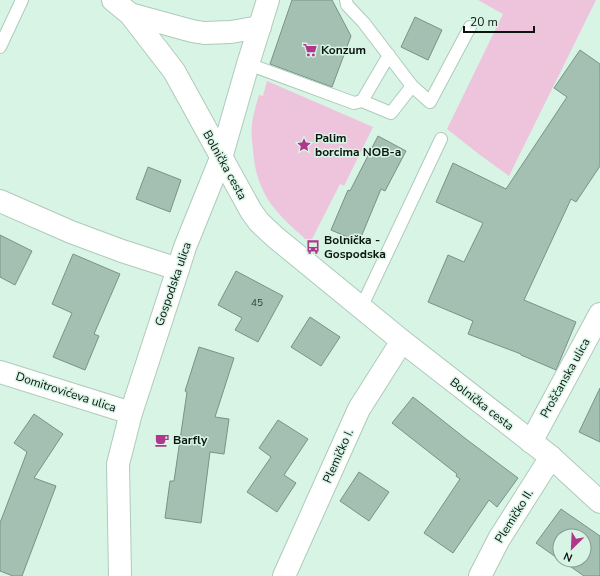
<svg xmlns="http://www.w3.org/2000/svg" width="600" height="576" font-family="'Nunito Sans',sans-serif">
  <rect width="100%" height="100%" fill="#d7f4e5"/>
  <path fill="#edc4dc" d="M478,0H596L509,176L480,155L447,129L503,14Z
    M267,81L373,127L344,186L340,184L310,243C292,227 271,210 262,188C256,176 254,162 253,149C252,141 251,133 252,125C253,115 256,105 259,95L263,96Z"/>
  <path fill="#a4c0b2" stroke="#799386" d="M292,0H332L351,36L332,87L270,64Z
    M415,17L442,30L428,60L401,47Z
    M580,50L600,64V166L576,202L571,199L524,300L576,322L556,370L521,355V354L468,334L473,321L428,302L448,255L464,262L483,223L436,202L453,163L506,189L567,97L554,88Z
    M378,136L406,151L385,191L381,189L359,242L331,230L348,190L350,191Z
    M148,167L181,180L170,212L136,199Z
    M0,235L32,251L15,285L0,277Z
    M73,254L120,274L94,334L99,336L85,370L53,357L72,313L52,304Z
    M236,271L283,296L258,342L235,330L242,318L218,305Z
    M310,317L340,337L321,366L291,347Z
    M199,347L234,358L215,417L229,419L224,454L210,452L201,523L165,518L170,481H174L187,392L185,391Z
    M600,388V442L579,432Z
    M413,397L466,439L518,478L497,507L489,500L453,553L424,533L460,479L456,476L457,474L392,423Z
    M34,414L63,434L34,478L56,486L22,576H13L0,571V523L27,452L14,443Z
    M278,420L308,439L284,475L296,483L277,512L247,492L271,457L259,448Z
    M359,472L389,492L369,521L340,501Z
    M561,509L600,536V576H584L561,560H584V536H560V560L536,543Z"/>
  <g fill="none" stroke-linecap="round" stroke-linejoin="round">
    <defs>
      <path id="service" d="M346,0L347,5L364,23L412,86L430,102L470,27
        M0,47L22,0
        M248,64L354,103L362,101L391,113L412,86
        M362,101L389,55
        M361,308L441,139"/>
      <path id="minor" d="M0,201L71,232L122,251L178,269
        M0,372L131,413
        M531,442L600,314
        M284,576L359,409L402,341
        M480,576L499,539L551,457"/>
      <path id="tertiary" d="M113,0L130,14L174,71L251,211L259,222L275,237L402,341L551,457L600,502
        M130,14L192,31L204,33L231,32L260,27
        M120,576L118,464L131,413L178,269L185,247L221,158L248,64L268,0"/>
    </defs>
    <use href="#service" stroke="#aecabc" stroke-width="14"/>
    <use href="#minor" stroke="#aecabc" stroke-width="24"/>
    <use href="#tertiary" stroke="#aecabc" stroke-width="24"/>
    <use href="#service" stroke="#fff" stroke-width="12"/>
    <use href="#minor" stroke="#fff" stroke-width="22"/>
    <use href="#tertiary" stroke="#fff" stroke-width="22"/>
  </g>
  <defs>
    <symbol id="supermarket-bare" viewBox="-9 -9 18 18"><path d="M-6-5.5h2.5l.6 2H6L4.5 2H-2.5L-4.4-4H-6ZM-1.5 3.2a1.3 1.3 0 1 0 .1 0ZM3 3.2a1.3 1.3 0 1 0 .1 0Z" fill="#b0378b" stroke="#d7f4e5" stroke-width="2.5" paint-order="stroke"/></symbol>
    <symbol id="sight-bare" viewBox="-9 -9 18 18"><path d="M0-6L1.8-2.2L6-1.7L2.9 1.2L3.7 5.4L0 3.3L-3.7 5.4L-2.9 1.2L-6-1.7L-1.8-2.2Z" fill="#b0378b" stroke="#d7f4e5" stroke-width="2.5" paint-order="stroke"/></symbol>
    <symbol id="bus-bare" viewBox="-9 -9 18 18"><path d="M-5-6H5V4H4V6H2V4H-2V6H-4V4H-5ZM-3.5-4V0h7V-4ZM-3.5 1.2v1.5H-2V1.2ZM2 1.2v1.5H3.5V1.2Z" fill="#b0378b" stroke="#d7f4e5" stroke-width="2.5" paint-order="stroke"/></symbol>
    <symbol id="cafe-bare" viewBox="-9 -9 18 18"><path d="M-5.5-4.5H6V0H3Q3 3.5 0 3.5H-2.5Q-5.5 3.5-5.5 0ZM3-3.2v2h1.7v-2ZM-6 4.5H4V6H-6Z" fill="#b0378b" stroke="#d7f4e5" stroke-width="2.5" paint-order="stroke"/></symbol>
  </defs>
  <g fill-rule="evenodd">
    <use href="#supermarket-bare" x="300" y="40" width="20" height="20"/>
    <use href="#sight-bare" x="294" y="135" width="20" height="20"/>
    <use href="#bus-bare" x="303" y="237" width="20" height="20"/>
    <use href="#cafe-bare" x="152" y="430" width="20" height="20"/>
  </g>
  <g text-anchor="middle" stroke-width="3" stroke-linejoin="round" paint-order="stroke">
    <g font-size="10" fill="#314038">
      <text x="257" y="306">45</text>
    </g>
    <g font-size="12" font-weight="bold" fill="#0b1510" stroke="#d7f4e5" text-anchor="start">
      <text x="321" y="54">Konzum</text>
      <text x="315" y="142">Palim<tspan x="315" dy="14">borcima NOB-a</tspan></text>
      <text x="324" y="244">Bolnička -<tspan x="324" dy="14">Gospodska</tspan></text>
      <text x="173" y="444">Barfly</text>
    </g>
    <g font-size="12" fill="#0b1510" stroke="#d7f4e5">
      <text transform="translate(225 165) rotate(61)" y="4">Bolnička cesta</text>
      <text transform="translate(173 284) rotate(-71)" y="4">Gospodska ulica</text>
      <text transform="translate(565 378) rotate(-61)" y="4">Proščanska ulica</text>
      <text transform="translate(66 392) rotate(18)" y="4">Domitrovićeva ulica</text>
      <text transform="translate(482 404) rotate(38)" y="4">Bolnička cesta</text>
      <text transform="translate(338 456) rotate(-66)" y="4">Plemičko I.</text>
      <text transform="translate(514 516) rotate(-58)" y="4">Plemičko II.</text>
    </g>
  </g>
  <g transform="translate(572 548) rotate(204)"><circle r="19" fill="#d7f4e5" stroke="#859b90"/>
  <path d="M0-3L7 15L0 10L-7 15Z" fill="#b0378b"/>
  <text y="-6" font-size="11" font-weight="bold" text-anchor="middle" fill="#0b1510">N</text>
  </g>
  <path d="M464 26v6h70v-6" fill="none" stroke="#0b1510" stroke-width="2"/>
  <text x="470" y="26" font-size="12" fill="#0b1510" stroke="#d7f4e5" stroke-width="3" paint-order="stroke">20 m</text>
</svg>
